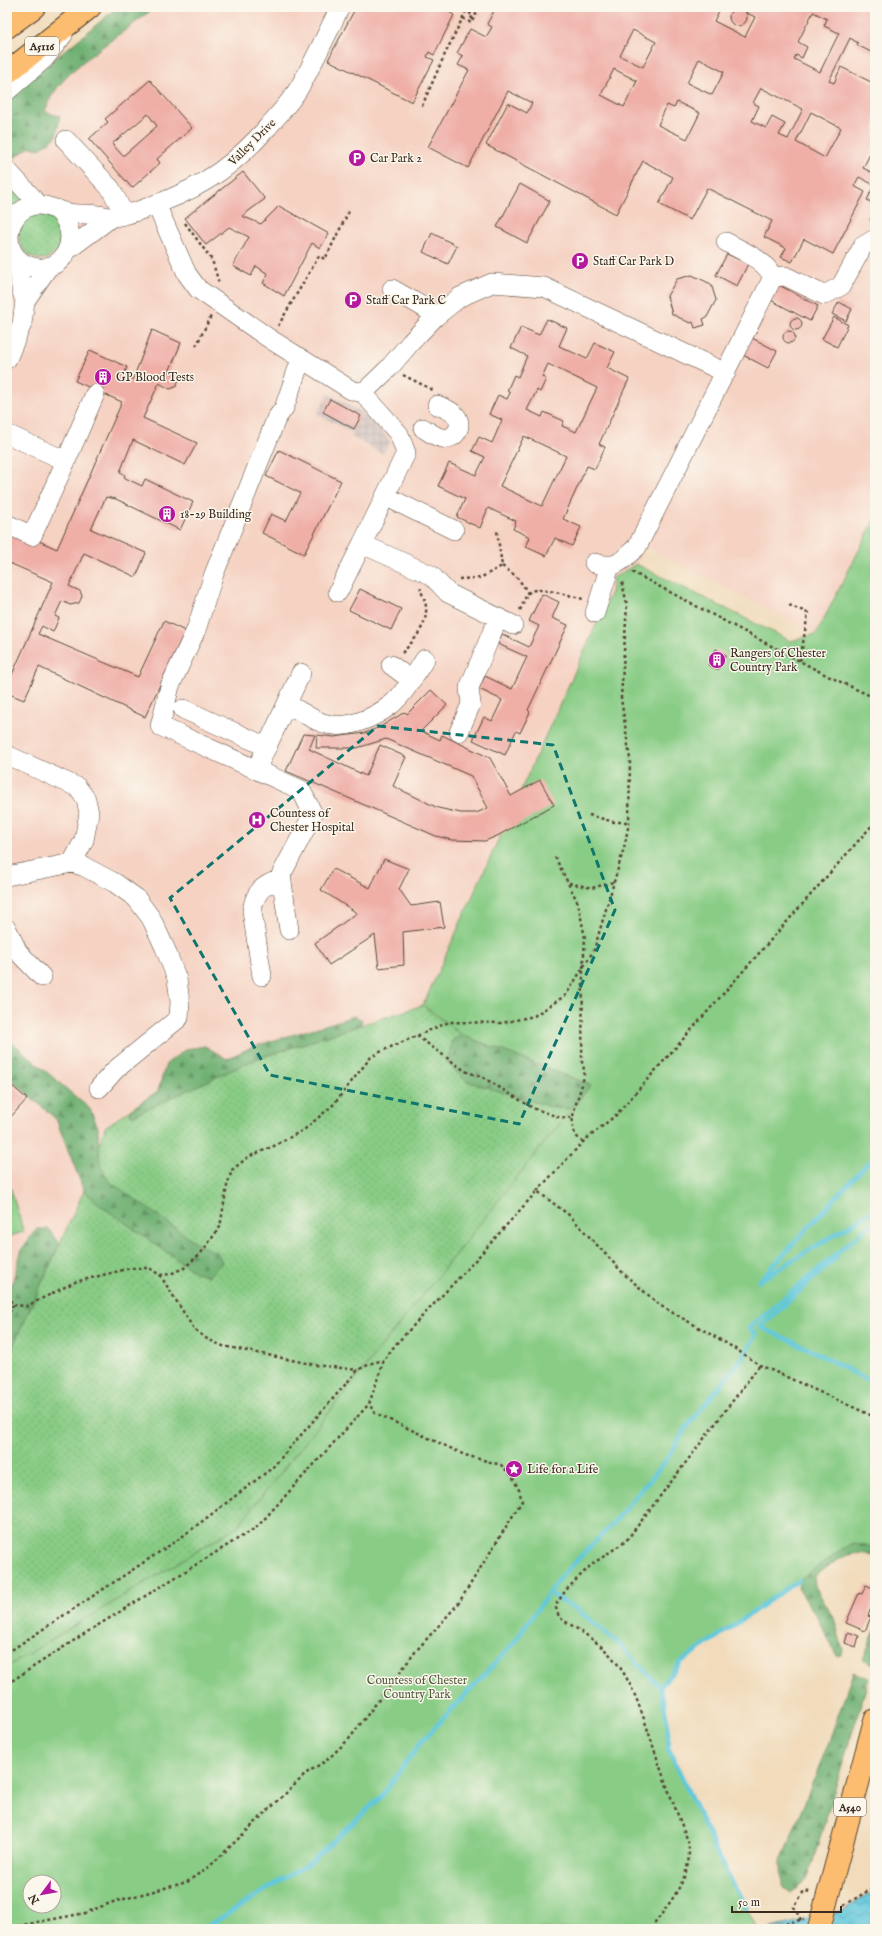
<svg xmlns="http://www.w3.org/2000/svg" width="882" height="1936" font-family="'IM FELL English',serif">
  <defs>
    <pattern id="industrial-grid" width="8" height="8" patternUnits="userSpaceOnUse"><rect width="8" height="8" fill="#d1bfbd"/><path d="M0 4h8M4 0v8" fill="none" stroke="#b4a4a2"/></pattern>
    <pattern id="grass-dots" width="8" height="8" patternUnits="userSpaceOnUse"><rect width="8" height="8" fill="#88cc85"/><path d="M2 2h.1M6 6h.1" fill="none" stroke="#76af72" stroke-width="1.8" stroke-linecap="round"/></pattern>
    <pattern id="forest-firs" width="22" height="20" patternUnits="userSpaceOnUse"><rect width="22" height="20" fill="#6eb072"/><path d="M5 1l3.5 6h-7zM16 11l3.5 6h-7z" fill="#5c8f5d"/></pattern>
    <pattern id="water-waves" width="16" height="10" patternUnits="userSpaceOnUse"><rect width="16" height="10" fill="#60c8dd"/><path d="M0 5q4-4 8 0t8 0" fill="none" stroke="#50a3b3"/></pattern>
  </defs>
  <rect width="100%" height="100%" fill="#fbf7ec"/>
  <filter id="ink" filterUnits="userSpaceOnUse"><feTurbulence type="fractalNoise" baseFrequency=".025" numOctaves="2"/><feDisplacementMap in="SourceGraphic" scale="8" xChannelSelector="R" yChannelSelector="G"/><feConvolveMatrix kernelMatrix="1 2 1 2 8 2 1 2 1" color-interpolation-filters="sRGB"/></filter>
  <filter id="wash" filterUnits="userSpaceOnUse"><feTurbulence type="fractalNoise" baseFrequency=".012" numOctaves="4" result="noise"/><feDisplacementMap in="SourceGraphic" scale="16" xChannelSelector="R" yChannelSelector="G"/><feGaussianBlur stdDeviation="0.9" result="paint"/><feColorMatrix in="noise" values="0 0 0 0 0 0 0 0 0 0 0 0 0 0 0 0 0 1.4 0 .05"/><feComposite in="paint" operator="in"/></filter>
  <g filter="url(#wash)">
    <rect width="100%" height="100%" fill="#f1dbbb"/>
    <path fill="#f5d2c2" d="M118,7H875V519L815,634L646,547L636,564L613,578L611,592L423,1005L256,1059L254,1047L158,1091L105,1127L87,1184L60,1243L48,1229L22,1249L10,1294L7,1287V98Z"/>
    <path fill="url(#industrial-grid)" d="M328,394L362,412L382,431L390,442L383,454L351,437L353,433L317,414Z"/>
    <path fill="url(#grass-dots)" stroke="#627b52" d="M7,180L26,201L9,215L7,212Z
      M38,212L59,221L60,249C57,251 52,256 48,258C26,265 9,236 24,220C27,216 34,214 38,212Z
      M423,1005L462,1035L591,1085L238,1526L7,1667V1359L87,1184L105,1127L158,1091L254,1046L256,1059Z"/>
    <path fill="url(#forest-firs)" stroke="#546d48" d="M118,7H154C122,38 57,68 45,112L60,116L56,137L40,149L30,147L14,158L7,155V98Z
      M355,1016L362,1020L361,1025L256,1059L132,1116L129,1111L158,1091L166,1064L186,1049L205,1046L227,1059L255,1046Z
      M462,1035L591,1085L581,1109L554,1108L466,1081L447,1063L452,1041Z
      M7,1038L90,1109L98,1127L100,1165L109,1181L201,1246L218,1253L222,1263L209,1276L196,1273L100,1205L84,1191L56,1119L7,1076Z
      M36,1229H48L60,1243L7,1359V1300L22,1249Z
      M845,1540L875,1543V1557C851,1546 833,1563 814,1577L815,1586L835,1621L843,1650L842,1655L837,1656L816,1616L798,1588L799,1580L808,1569Z
      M875,1630V1662L874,1664L863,1659Z
      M853,1672L869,1678L807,1880L791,1893L782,1886L781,1861L828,1744Z"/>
    <path fill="#88cc85" stroke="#627b52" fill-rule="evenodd" d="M875,519V1549L867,1545L850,1544L681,1662L660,1687L668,1724V1748L723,1866L756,1926L747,1929H7V1667L238,1526L591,1085L462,1035L423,1005L611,592L613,578L636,564L791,641L816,634ZM30,1882H54V1906H30Z
      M7,1177L24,1232L7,1237Z"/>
    <path fill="url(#water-waves)" stroke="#4e797e" d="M875,1892V1927L868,1929H768L837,1912Z"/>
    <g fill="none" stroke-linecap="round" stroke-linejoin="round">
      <path stroke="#60c8dd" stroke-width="4.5" d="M875,1155L759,1281L875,1210
        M837,1257L760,1327L809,1349L875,1384
        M553,1595L578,1610L620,1645L660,1687L668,1724V1748L723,1866L747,1909
        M660,1687L681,1662L799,1580
        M203,1929L311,1862L381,1797L422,1741L513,1644L560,1577L609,1528L665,1462L687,1427L744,1356L756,1334L749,1328L875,1221"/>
    </g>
    <g id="blocks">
      <path fill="#efafa7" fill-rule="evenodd" d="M356,7H440L454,15L434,55L429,52L427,57L434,60L412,102L328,60Z
        M496,7H721L714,21L745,37L755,17L747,13L745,7H874L873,12L875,13V54L857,45L858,43L850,38L829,81L834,83L841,67L875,84V144L863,168L875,174V204L867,200L874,185L859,177L854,186L865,192L833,254L804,239L792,262L781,257L786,248L764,237L772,221L707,188L690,220L659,204L673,177L643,161L616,214L486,145L508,103L527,113L532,103L508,91L468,168L428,147L469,70L458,65L463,56L457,53L470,29L486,37L492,27L487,24ZM813,12L827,19L824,26L839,33L820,72L794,59L796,55L802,58L807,47L798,42ZM633,30L656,42L643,67L620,56ZM699,59L724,72L712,95L687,83ZM614,69L637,81L624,107L601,95ZM761,88L803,109L788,139L779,135L785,124L772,117L766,128L752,121L759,106L753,103ZM677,102L700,113L687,139L658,125L667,105L674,108ZM811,112L841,128L825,158L796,142Z
        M729 17a9 9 0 1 1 18 0a9 9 0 1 1-18 0Z
        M150,80L192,128L157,159L160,163L132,188L89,139L108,122L105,119ZM148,114L157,126L123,156L112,144Z
        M243,172L265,199L242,216L261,224L279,206L329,234L320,248L312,243L284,296L263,283L268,274L256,266L251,276L233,266L249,237L229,227L206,245L185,218Z
        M520,184L550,201L527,243L497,227Z
        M875,211V223L870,220Z
        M432,233L457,246L448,264L423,252Z
        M727,254L748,264L737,286L716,275Z
        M692,275L711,284L716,300L707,317L703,319L705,325L695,328L693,322L690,323L672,314L667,296L677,279Z
        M777,284L818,306L810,321L769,299Z
        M839,302L852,309L846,321L832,314Z
        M834,317L848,325L837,347L822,339Z
        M790 324a6 6 0 1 1 12 0a6 6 0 1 1-12 0Z
        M547,319L567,328L559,346L587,359L595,343L615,352L607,368L629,379L599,444L605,447L595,469L587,466L563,519L581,527L572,546L555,538L546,556L526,547L530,537L513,529L516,521L488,508L480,528L457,517L465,499L438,486L449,463L476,475L485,457L472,451L479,437L492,443L502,420L489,414L498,395L507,399L510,393L507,391L514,375L518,377L527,356L511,348L521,327L539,335ZM548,364L597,388L576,432L562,426L564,421L544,412L542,417L527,410L537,390L540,392L546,379L542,377ZM524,436L566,456L542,506L500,486Z
        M152,330L181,343L169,372L177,375L179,379L176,387L170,389L159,383L143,418L197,443L185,465L133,440L120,472L124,474L125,478L142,486L145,479L193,502L180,530L116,499L106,497L91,529L146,553L136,577L84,553L69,586L80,591L82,596L79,603L70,605L62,601L55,616L59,618L53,632L42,626L38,634L138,677L164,621L185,631L145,717L39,667L24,700L7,693V686L53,582L7,562V527L57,549L122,402L75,381L90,350L127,367L124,375L133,379Z
        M783 337a6 6 0 1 1 12 0a6 6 0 1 1-12 0Z
        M752,338L777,351L768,368L743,355Z
        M330,399L361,416L354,429L323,412Z
        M279,450L341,481L304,554L262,533L271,514L286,521L300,493L266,476Z
        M360,589L401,609L391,630L349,610Z
        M542,594L559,602L552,618L568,625L528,710L530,712L520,733L516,731L505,755L473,740L484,717L492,721L502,700L479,689L485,676L512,689L527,657L498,644L502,634L529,647L539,626L529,621Z
        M716,649L726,655L718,670L708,665Z
        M431,690L447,705L421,731L440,740L442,735L490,758L511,796L540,780L554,805L497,836L485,841L452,840L436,836L286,771L303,734L315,735L309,749L366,776L380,745L406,757L393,786L438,808L461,813H476L488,808L471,776L386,739L357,748H316L317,735L334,737L365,733L380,727L405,712L407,714Z
        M384,859L409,869L399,889L411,906L440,902L444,927L403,932L404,965L379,968L375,935L329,965L315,943L357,913L321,890L333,869L370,888Z
        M7,1076L13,1081L10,1084L27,1099L7,1121Z
        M866,1585L875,1589V1591L872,1599L874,1600L868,1616L871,1617L865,1631L846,1623L859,1593L862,1594Z
        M848,1632L859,1636L856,1647L845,1643Z"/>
    </g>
  </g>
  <g filter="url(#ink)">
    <use href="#blocks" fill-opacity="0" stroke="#564536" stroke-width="1"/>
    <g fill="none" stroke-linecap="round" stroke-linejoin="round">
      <defs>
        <path id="minor" d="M7,91L45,58L63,35
          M66,140L111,189L124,214
          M7,170L39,205
          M156,204L187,274L198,289L270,339L351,390L363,393L389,368L411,342L435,317L460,297L492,283L544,287L726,373
          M56,209C87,236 61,280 27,265C2,254 4,218 28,207C42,201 54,210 68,213C78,215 89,213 98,215C103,215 108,218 113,217C130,216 147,207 162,202C206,185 236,163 267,128C278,115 290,103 299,88C314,62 327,34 340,7
          M726,242C744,252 764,259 773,277
          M69,249L112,217
          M18,259L21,289L25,301L49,266
          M392,289L425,308L435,317
          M7,359L22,324L25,301
          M363,393L399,434L406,453L362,544L431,575L448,593L513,625
          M423,428C429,432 436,437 442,438C455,441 464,426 456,416C452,410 443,408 437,405
          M7,434L66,461L95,394
          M385,496L454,530
          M7,524L32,536L66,461
          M594,563C620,569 619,562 637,547L773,277L785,276L824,295L841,286L863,246L873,240L875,241
          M338,592L362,544
          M595,613L610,566
          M391,665L411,680
          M287,704C299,710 311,719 323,723C346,731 374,718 392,704C406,692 415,674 425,659
          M183,709L267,747
          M459,732L471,704L469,688L498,618
          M7,755L77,787L86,799L89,813L84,840L72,863
          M256,770L301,673
          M7,876L72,863L83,866L115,883L136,898L151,918L165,948L177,979L180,1002L179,1018L115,1070L99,1088
          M7,929L18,952L42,977
          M289,930L281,875L313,814L301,790L160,726L170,686L196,630L214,574L267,442L276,419L284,408L301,359
          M262,976L252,911C255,891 263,885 281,879"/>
        <path id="major" d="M826,1902L875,1720"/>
        <path id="highway" d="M7,27L34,7
          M7,73L90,7"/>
      </defs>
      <use href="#minor" stroke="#564536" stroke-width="20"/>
      <use href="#major" stroke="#564536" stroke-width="24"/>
      <use href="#highway" stroke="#564536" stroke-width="24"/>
      <path stroke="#564536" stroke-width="2.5" stroke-dasharray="3 3" stroke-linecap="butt" d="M474,7L469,16L474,19
        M463,18L471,23L480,7
        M422,106L445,54L468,7
        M185,223L212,260L219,283
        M278,326L319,256L325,259L350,209
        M196,346L211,316
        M403,375L433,390
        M502,566C514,574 521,580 528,594
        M632,572L828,676L875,698
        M459,579L480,578L502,566L497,531
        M789,605L808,613L800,661
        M520,610C523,605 525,594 531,591C541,587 572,596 583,599
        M402,653C420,635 435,614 420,590L421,588
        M589,815L614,822H629
        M555,857L578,903L585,938L583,969L582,1062C583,1066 585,1071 584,1075C582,1095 560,1128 583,1142
        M569,883L592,888L613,882
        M417,1036L465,1071L484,1078L533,1108L558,1117L573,1118
        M537,1191L583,1142L616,1115L875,822
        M160,1275L170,1274L184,1268L201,1253L220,1227L227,1186L232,1170L248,1157L274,1146L305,1129L333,1105L371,1057L384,1050L449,1022L502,1023L534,1016L566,995L594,950L624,848L629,823L630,759L621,698L627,605L622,582
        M7,1295L13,1305L27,1306L75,1282L131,1268H149L160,1275L194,1329L207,1339L223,1346L316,1365L358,1370
        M7,1318L13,1305
        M7,1653L179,1539L272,1468L358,1370L374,1362L384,1361
        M7,1684L87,1632L257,1527L369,1404L384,1360L396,1344L471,1265L537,1191L569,1215L624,1274L661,1306L726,1343L760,1365L875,1417
        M844,1905L875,1887
        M801,1920L794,1907L804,1891L810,1892
        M7,1928L85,1913L113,1902L187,1882L211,1865L308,1772L327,1760L349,1739L416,1651L458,1604L522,1501L519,1490L512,1476L501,1465L465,1455L375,1413L369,1404
        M651,1929C670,1901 694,1877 688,1841C678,1815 667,1788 658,1761C648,1732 637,1691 619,1666C605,1646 584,1633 563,1620L559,1617L556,1608L557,1603L566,1590L591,1565L626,1541L760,1365
        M762,1929L804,1919"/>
      <use href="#minor" stroke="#fff" stroke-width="19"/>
      <use href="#major" stroke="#fcbd6f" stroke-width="22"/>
      <use href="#highway" stroke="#fcbd6f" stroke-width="22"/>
      <defs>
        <path id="major-bridge" d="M819,1929L826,1902"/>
      </defs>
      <use href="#major-bridge" stroke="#564536" stroke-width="24" stroke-linecap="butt"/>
      <use href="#major-bridge" stroke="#fcbd6f" stroke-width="22"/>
    </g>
  </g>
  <path fill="none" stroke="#0f766e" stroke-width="3" stroke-dasharray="8 5" stroke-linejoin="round" d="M378,726L553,745L615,910L519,1124L270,1075L170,898Z"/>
  <defs>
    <symbol id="parking-disc" viewBox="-11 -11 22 22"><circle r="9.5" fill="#b5179e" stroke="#fbf7ec"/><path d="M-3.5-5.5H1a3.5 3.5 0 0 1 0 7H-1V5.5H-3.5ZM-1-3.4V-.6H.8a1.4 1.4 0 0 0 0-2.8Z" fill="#fff"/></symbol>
    <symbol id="building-disc" viewBox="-11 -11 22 22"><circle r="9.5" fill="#b5179e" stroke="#fbf7ec"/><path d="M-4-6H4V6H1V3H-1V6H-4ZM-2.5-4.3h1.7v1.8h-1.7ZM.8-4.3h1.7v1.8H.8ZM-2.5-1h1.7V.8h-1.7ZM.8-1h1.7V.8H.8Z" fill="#fff"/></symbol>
    <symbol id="hospital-disc" viewBox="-11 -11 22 22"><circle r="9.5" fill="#b5179e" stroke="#fbf7ec"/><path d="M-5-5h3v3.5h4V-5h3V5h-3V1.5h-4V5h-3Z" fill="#fff"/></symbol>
    <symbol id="sight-disc" viewBox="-11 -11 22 22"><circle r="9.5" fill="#b5179e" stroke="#fbf7ec"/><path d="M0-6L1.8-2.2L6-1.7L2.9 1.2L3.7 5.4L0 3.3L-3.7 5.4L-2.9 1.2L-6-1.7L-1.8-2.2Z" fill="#fff"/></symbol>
  </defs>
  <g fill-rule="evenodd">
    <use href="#parking-disc" x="347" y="148" width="20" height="20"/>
    <use href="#parking-disc" x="570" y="251" width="20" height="20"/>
    <use href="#parking-disc" x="343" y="290" width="20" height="20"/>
    <use href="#building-disc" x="93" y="367" width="20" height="20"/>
    <use href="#building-disc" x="157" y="504" width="20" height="20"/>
    <use href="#building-disc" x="707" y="650" width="20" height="20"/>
    <use href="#hospital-disc" x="247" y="810" width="20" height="20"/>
    <use href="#sight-disc" x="504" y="1459" width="20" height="20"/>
  </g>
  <g text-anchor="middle" stroke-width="3" stroke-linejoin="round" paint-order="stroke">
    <g fill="#fbf7ec" stroke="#75685c" stroke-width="1">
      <rect x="25" y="37" width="34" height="18" rx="3"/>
      <rect x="834" y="1798" width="32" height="18" rx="3"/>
    </g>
    <g font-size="11" font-weight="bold" fill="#3b2a1e">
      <text x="42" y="50">A5116</text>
      <text x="850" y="1811">A540</text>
    </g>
    <g font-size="12" fill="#3b2a1e" stroke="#fbf7ec">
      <text transform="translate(252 142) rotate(-45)" y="4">Valley Drive</text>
    </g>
    <g font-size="12" fill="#3b2a1e" stroke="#fbf7ec" text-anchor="start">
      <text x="370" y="162">Car Park 2</text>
      <text x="593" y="265">Staff Car Park D</text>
      <text x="366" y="304">Staff Car Park C</text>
      <text x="116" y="381">GP Blood Tests</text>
      <text x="180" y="518">18-29 Building</text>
      <text x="730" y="657">Rangers of Chester<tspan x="730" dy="14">Country Park</tspan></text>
      <text x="270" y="817">Countess of<tspan x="270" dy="14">Chester Hospital</tspan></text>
      <text x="527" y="1473">Life for a Life</text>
    </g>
    <g font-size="12" fill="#525b3d" stroke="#fbf7ec">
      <text x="417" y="1684">Countess of Chester<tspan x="417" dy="14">Country Park</tspan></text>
    </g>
  </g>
  <rect width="882" height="1936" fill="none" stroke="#fbf7ec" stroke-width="24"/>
  <g transform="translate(42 1894) rotate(238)"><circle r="19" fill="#fbf7ec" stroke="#aea59a"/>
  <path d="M0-3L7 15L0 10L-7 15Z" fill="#b5179e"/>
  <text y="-6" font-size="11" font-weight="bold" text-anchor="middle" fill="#3b2a1e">N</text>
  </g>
  <path d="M732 1906v6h109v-6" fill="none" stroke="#3b2a1e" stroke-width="2"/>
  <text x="738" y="1906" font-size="12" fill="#3b2a1e" stroke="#fbf7ec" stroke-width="3" paint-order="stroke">50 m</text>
</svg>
